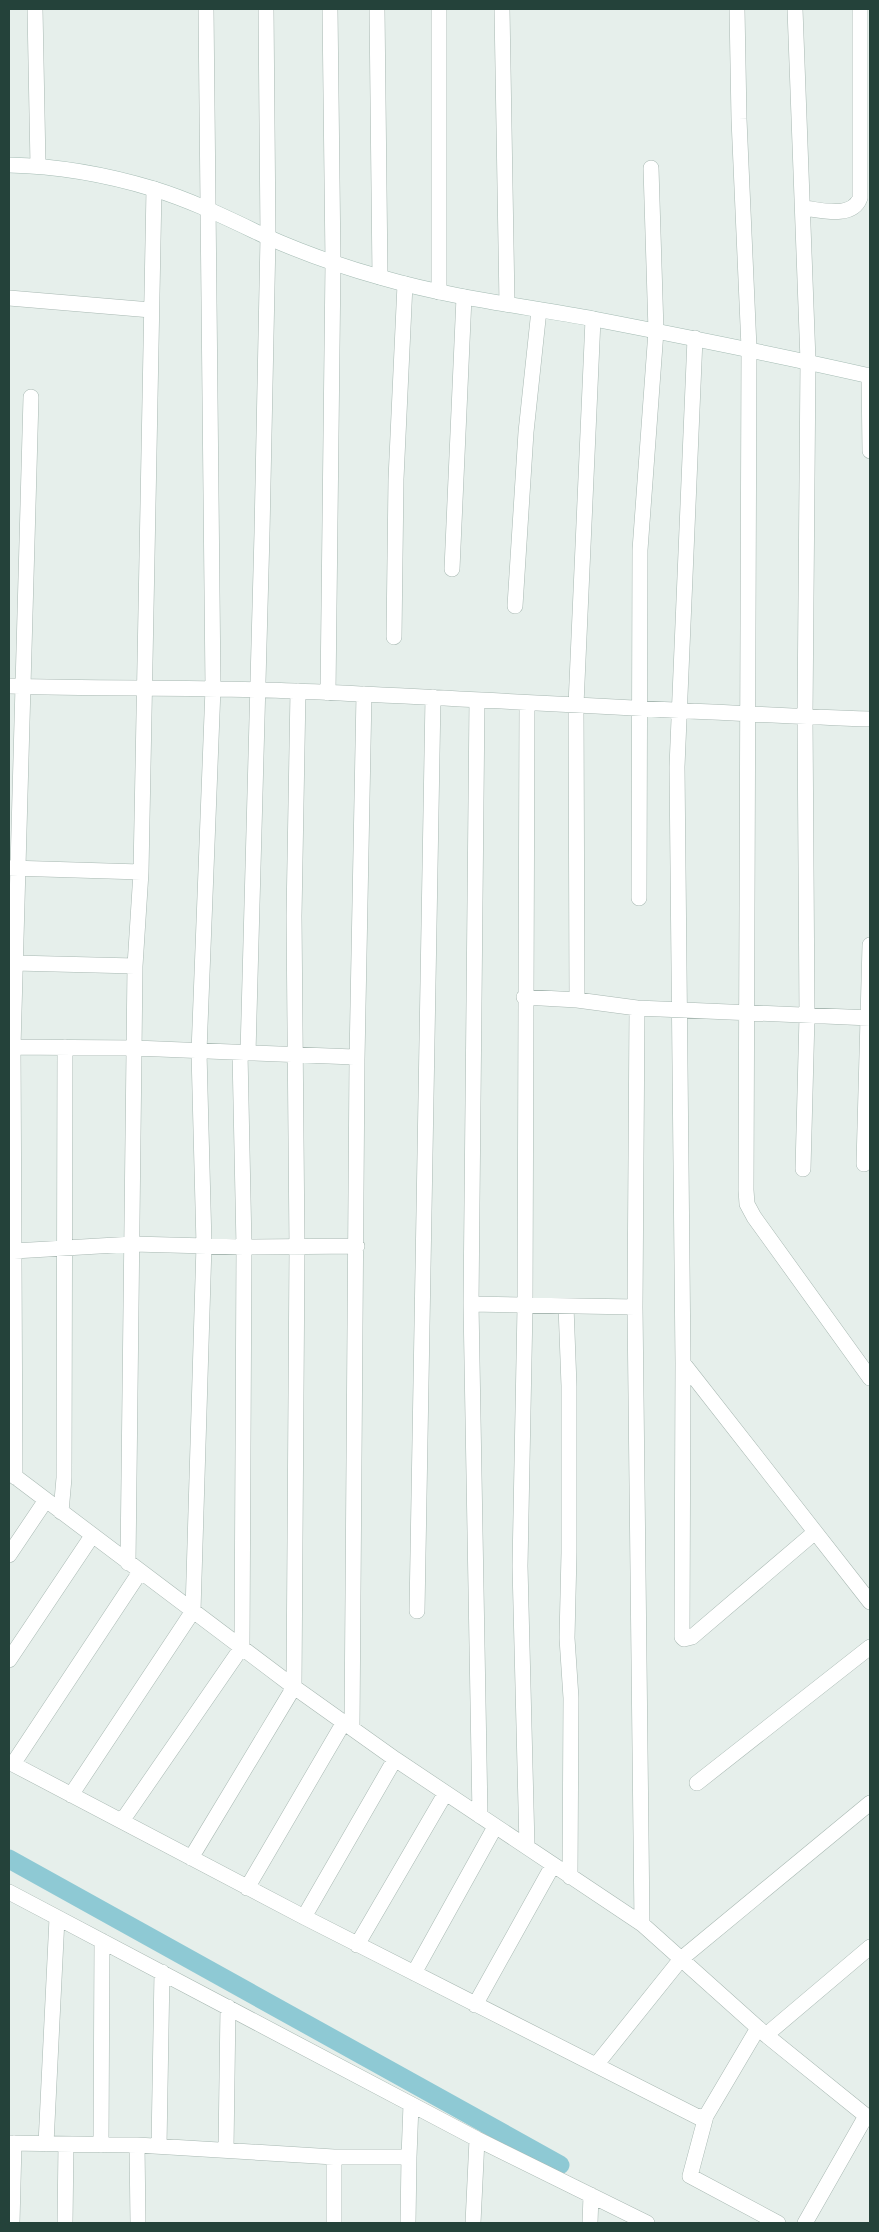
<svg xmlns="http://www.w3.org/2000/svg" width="879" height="2232" font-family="'Space Grotesk',sans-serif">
  <rect width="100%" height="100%" fill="#e6efeb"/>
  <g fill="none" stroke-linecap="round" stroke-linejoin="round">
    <path stroke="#8ec9d4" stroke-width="19" d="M9,1859L560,2165"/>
    <defs>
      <path id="street" d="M35,9L38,166
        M377,9L380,277
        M502,9L507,304
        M737,9L739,119L749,348L746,1190L747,1204L754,1217L870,1378
        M795,9L808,361L805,716L807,1016L803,1169
        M804,208C821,210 852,219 860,198V9
        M439,292V9
        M9,298L151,310
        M695,338L677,767L683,1363L682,1637L684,1639L692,1637L814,1533
        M869,375L870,451
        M452,569L464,297
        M515,606L526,432L539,310
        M394,637L396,479L405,284
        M9,686C104,689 199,687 295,691C487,699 678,712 870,719
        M328,693L333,263L330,9
        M477,700L471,1304L480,1816
        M10,868L141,872
        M639,898L640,550L656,331L651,168
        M15,963L135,966
        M524,997L577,1000L637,1008
        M577,1000L576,705L593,319
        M9,1047L135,1048L354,1057L357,1059L352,1728
        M248,1053L262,533L268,237L266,9
        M357,1059L364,694
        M864,1164L870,945
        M14,1251L133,1244L244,1247L357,1246
        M471,1304L635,1307
        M566,1306L569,1386V1553L567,1638L571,1698L570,1877
        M683,1363L870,1602
        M9,1472L294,1687L395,1759L642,1924L766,2035L870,2119
        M15,1477L13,1047L31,397
        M61,1512L64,1478L65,1047
        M9,1555L46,1500
        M128,1563L135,966L141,872L154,189
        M417,1611C420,1307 426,1002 433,697
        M9,1660L92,1536
        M9,1762L304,1917L698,2117L706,2116
        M13,1764L140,1572
        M697,1783L870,1647
        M71,1795L193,1611L204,1245L199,1052L213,688L206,9
        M122,1821L242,1647L244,1247L240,1053
        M527,1847L520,1566L525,1307L527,703
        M191,1858L294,1687L297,1248L294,916L298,691
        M247,1888L344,1722
        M9,1892L477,2139L647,2223
        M304,1917L395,1759
        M642,1924L635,1307L637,1008L870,1018
        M357,1945L445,1794
        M414,1973L495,1827
        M475,2005L553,1865
        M758,2028L706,2116L690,2176L778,2223
        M766,2035L870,1947
        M596,2065L681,1959L870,1803
        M9,2143L137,2145L334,2157H409L408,2223
        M46,2144L57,1918
        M101,2145L102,1941
        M137,2145L138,2223
        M159,2146L162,1972
        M226,2149L228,2007
        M409,2157L411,2104
        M12,2223L14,2143
        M65,2223L66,2144
        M334,2223V2157
        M473,2223L477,2139
        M590,2223L591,2195
        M805,2223L866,2116"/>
      <path id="secondary" d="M9,165C57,166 108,175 154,189C193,201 229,219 265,236C303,253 343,267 383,278C452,298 524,306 594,319C687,337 778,355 870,376"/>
    </defs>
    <use href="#street" stroke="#a8b8b2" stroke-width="16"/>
    <use href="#secondary" stroke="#a4bbb3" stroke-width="16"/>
    <use href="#street" stroke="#fff" stroke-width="15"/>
    <use href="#secondary" stroke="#fff" stroke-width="15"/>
  </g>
  <rect width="879" height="2232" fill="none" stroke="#24423a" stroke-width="20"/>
</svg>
